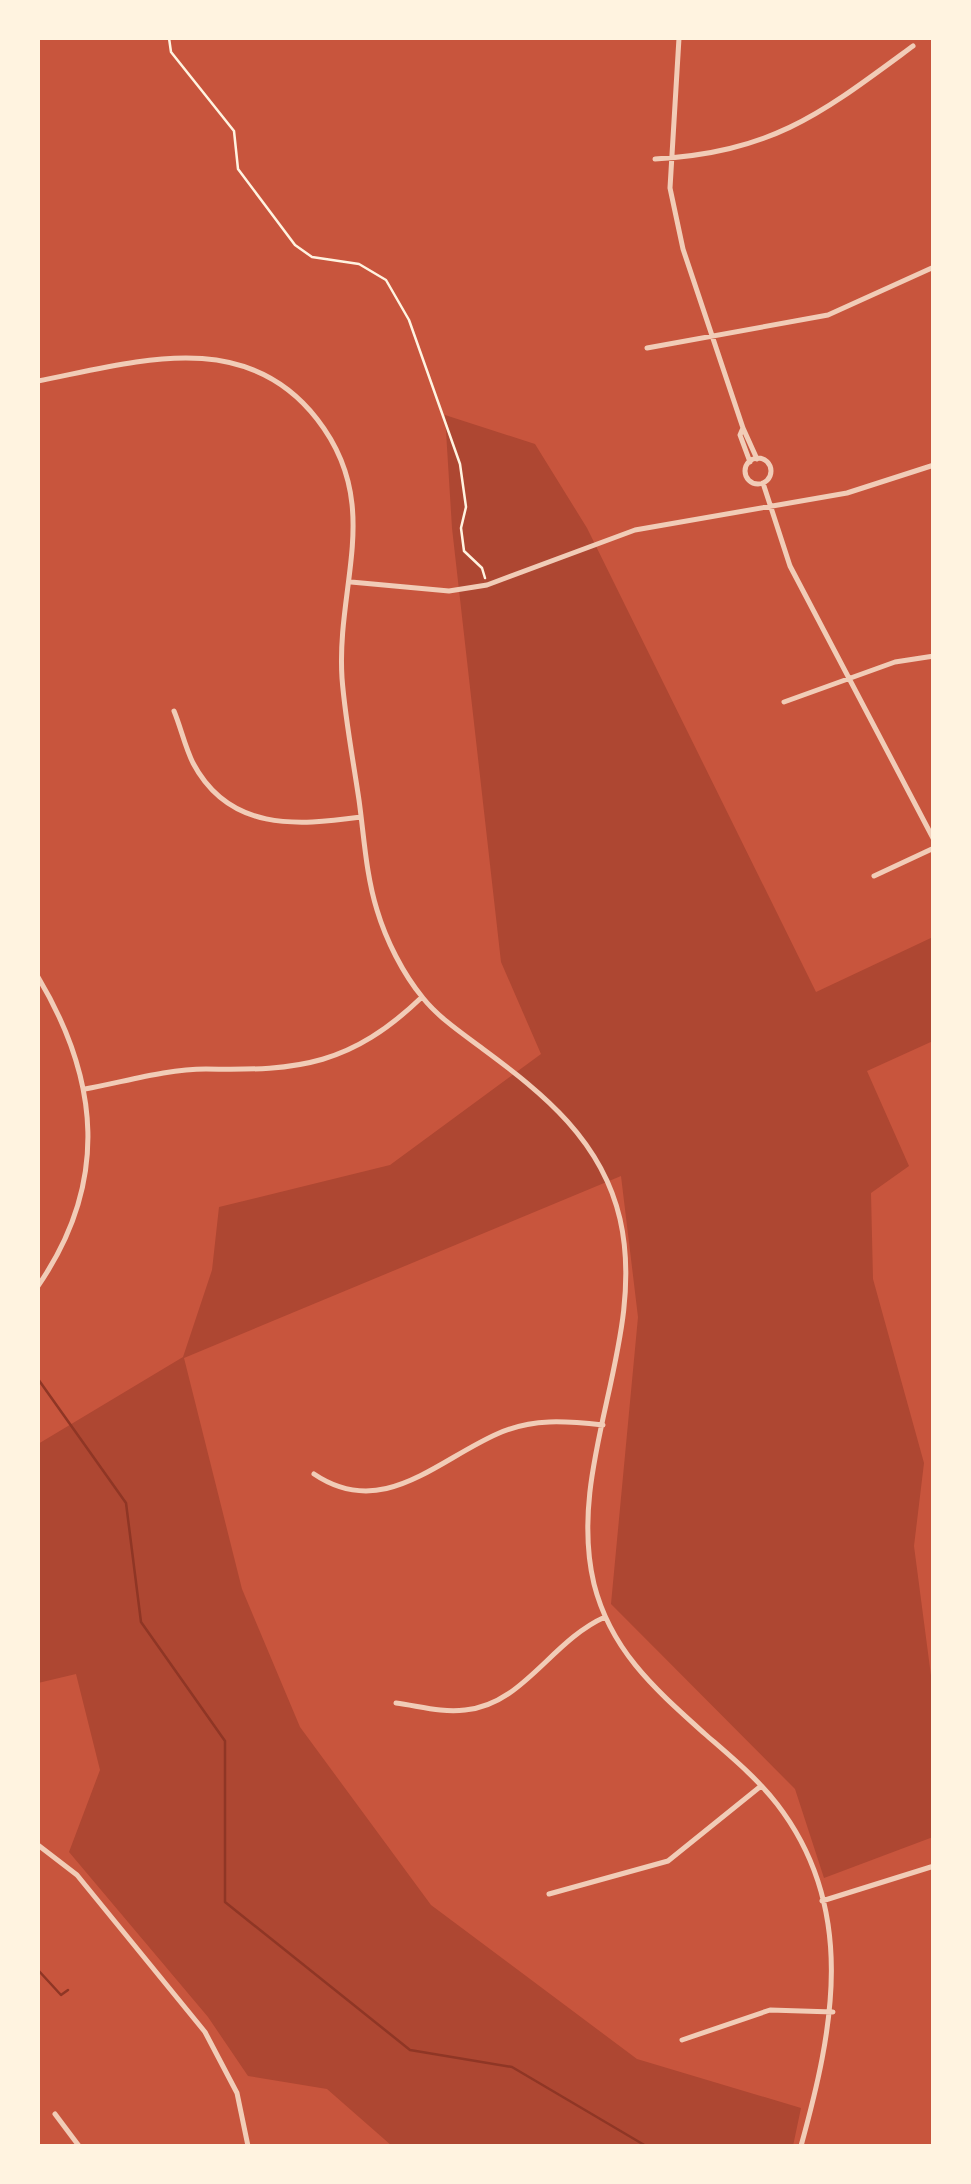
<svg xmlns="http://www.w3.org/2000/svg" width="971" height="2184" font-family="Spectral,serif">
  <rect width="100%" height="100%" fill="#c8553d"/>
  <path fill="#ae4732" d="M445,415L535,444L587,528L816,992L933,937V1041L867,1071L909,1166L871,1193L873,1279L924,1463L914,1546L933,1691V1837L824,1878L795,1789L611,1604L638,1317L621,1176L184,1358L242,1589L300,1727L431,1905L637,2059L801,2108L793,2146H392L327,2089L248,2076L208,2017L69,1852L100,1770L76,1674L38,1683V1444L183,1357L212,1270L219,1207L390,1165L541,1054L501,962L452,528Z"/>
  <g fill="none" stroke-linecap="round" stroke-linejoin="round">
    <path stroke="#8f3625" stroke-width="2.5" d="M38,1379L126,1503L141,1622L225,1741V1902L410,2050L512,2067L646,2146
      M38,1970L61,1995L68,1990"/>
    <path stroke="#fff3e0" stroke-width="2.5" d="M169,38L171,52L234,131L238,169L295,245L312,257L359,264L386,280L409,320L460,464L466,507L461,528L464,551L482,568L485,578"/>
    <path stroke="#f1ccb7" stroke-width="5" d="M679,38L670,188L683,249L743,428
      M655,159C774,152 822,113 913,46
      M647,348L828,315L934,267
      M38,381C135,362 245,326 317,419C384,505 336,583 342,678C345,718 353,759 359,800C364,836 366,875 377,910C386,940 403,974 423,998C439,1018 463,1034 483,1049C544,1094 602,1141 620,1219C648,1341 565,1463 594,1584C611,1651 655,1689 705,1734C729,1755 757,1778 777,1804C858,1909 833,2030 801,2146
      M745 471a13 13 0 1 1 26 0a13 13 0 1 1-26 0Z
      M750,462L740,435L743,428L757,459
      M763,483L790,566L934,840
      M351,582L449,591L487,585L635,530L847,493L934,465
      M784,702L895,662L934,656
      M174,711C181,728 185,747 193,763C229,831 296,826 361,817
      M874,876L934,848
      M38,977C100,1081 109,1183 38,1286
      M85,1089C124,1082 166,1069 206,1069C300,1071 351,1065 422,997
      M934,1153V1184
      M314,1474C382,1520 436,1461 497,1434C532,1418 566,1421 603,1425
      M396,1703C419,1706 442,1713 465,1710C523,1705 551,1641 605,1617
      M38,1845L77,1875L205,2032L237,2093L248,2146
      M549,1894L668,1861L761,1786
      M822,1901L934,1866
      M682,2040L770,2010L833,2012
      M55,2114L79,2146"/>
  </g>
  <rect width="971" height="2184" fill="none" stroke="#fff3e0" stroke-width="80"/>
</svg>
